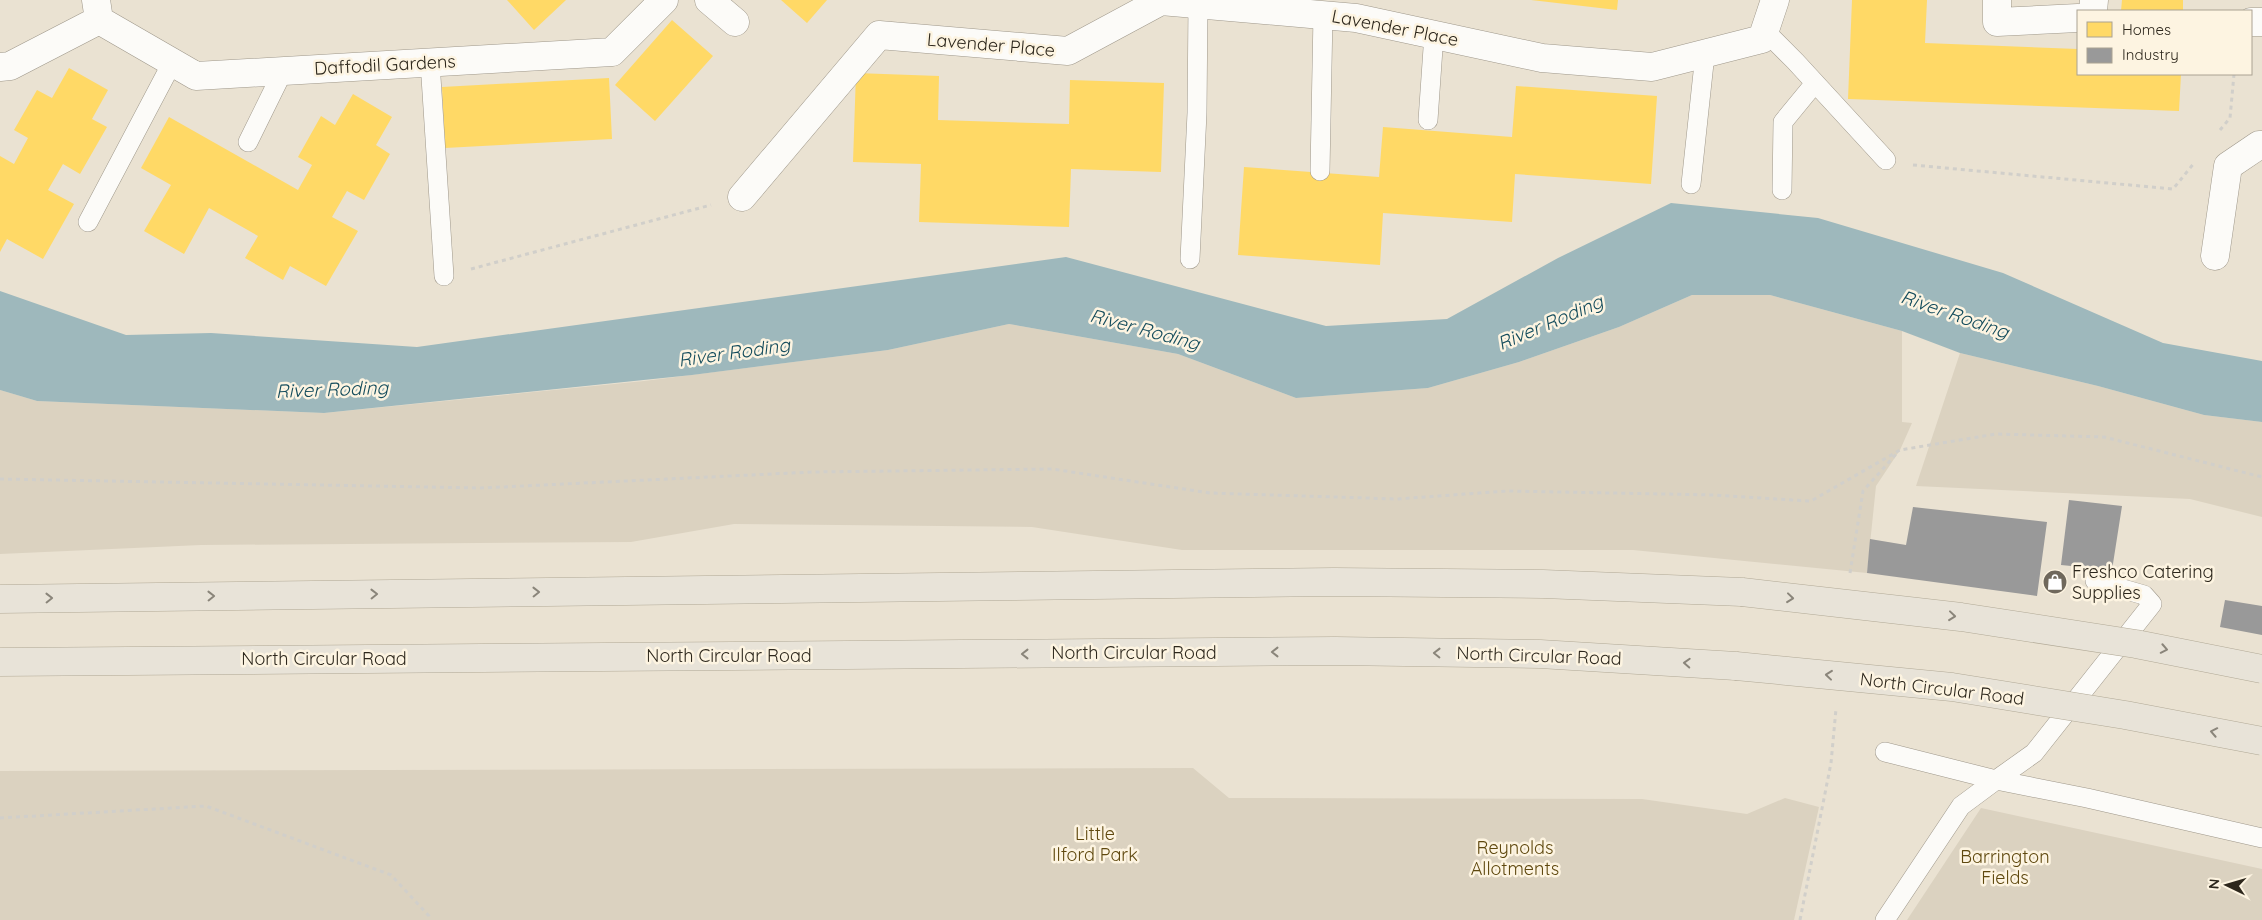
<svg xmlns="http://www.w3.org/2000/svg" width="2262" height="920" font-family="Quicksand,sans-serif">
  <rect width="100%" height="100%" fill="#eae2d2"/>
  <path fill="#dbd2c0" d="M1692,295H1770L1902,331V422L1912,423L1900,450L1876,486L1867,573L1633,550H1182L1032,527L734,524L631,542L201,545L0,554V390L37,401L324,413L644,381L888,350L1009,324L1178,354L1296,398L1428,388L1519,362L1619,327Z
    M1960,353L2098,386L2204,415L2262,422V517L2190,499L1916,486Z
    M1193,768L1229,798L1642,799L1747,814L1785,798L1819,807L1794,920H0V771Z
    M1981,808L2262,869V920H1907Z"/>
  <path fill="#9eb8bc" d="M1671,203L1818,218L2003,273L2163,343L2262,361V422L2204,415L2098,386L1960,353L1902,331L1770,295H1692L1619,327L1519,362L1428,388L1296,398L1178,354L1009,324L888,350L692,375L324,413L37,401L0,390V291L126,335L211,333L417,347L1066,257L1326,326L1447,319L1558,258Z"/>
  <path fill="#ffd966" d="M507,0H566L534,30Z
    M781,0H827L807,23Z
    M1531,0H1618L1617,10Z
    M1852,0H1927L1925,43L2078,49V74H2181L2179,111L1848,99Z
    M2122,0H2183V11H2121Z
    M672,20L713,56L655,121L615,85Z
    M69,68L108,90L92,119L107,127L80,174L63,164L48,190L74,204L43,259L7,239L0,252V156L14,164L28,138L14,130L37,90L52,98Z
    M856,73L939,76L938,120L1069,124L1070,80L1164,83L1161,172L1071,169L1069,227L919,222L921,164L853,162Z
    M609,78L612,139L445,148L442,87Z
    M1516,86L1657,96L1651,184L1515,174L1512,222L1383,213L1380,265L1238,255L1244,167L1379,177L1383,127L1512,137Z
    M353,94L392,117L376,145L390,154L364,200L347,191L332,217L358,231L326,286L290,266L283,280L245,258L258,236L209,208L184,254L144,231L171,185L141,168L169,117L298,190L312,165L298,157L321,116L335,125Z"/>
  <path fill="#999" d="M2069,500L2122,506L2112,570L2061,565Z
    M1913,507L2047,522L2037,596L1867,573L1870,539L1906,545Z
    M2225,600L2262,606V635L2220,627Z"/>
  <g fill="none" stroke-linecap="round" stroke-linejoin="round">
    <defs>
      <path id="service" d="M1765,31L1795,61L1886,160
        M430,62L444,276
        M1428,120L1434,34
        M248,142L283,71
        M1320,171L1323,15
        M1691,184L1705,54
        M1782,190L1783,122L1815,83
        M88,222L172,63
        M1190,259L1197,113L1198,4
        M1885,752L1996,780L2034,753L2152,604L2144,595L2095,581
        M1885,920L1961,806L1996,780L2087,798L2262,838"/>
      <path id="minor" d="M96,0L99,20L196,76L612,52L664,0
        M709,0L735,22
        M1997,0V22L2078,18
        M2093,11L2094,0
        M2251,22H2262
        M0,67L10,66L99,20
        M742,197L879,35L1068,51L1161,1L1356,18L1542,58L1652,67L1762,39L1775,0
        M2215,256L2228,166L2259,145H2262"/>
      <path id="trunk" d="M0,599L1334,582L1543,584L1742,592
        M0,662L1335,651L1540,654L1736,666"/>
    </defs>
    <use href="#service" stroke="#9e978a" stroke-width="20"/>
    <use href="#minor" stroke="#9e978a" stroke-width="29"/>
    <use href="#trunk" stroke="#b1a996" stroke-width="29"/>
    <path stroke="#d1cfca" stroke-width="3" stroke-dasharray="4 4" stroke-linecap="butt" d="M2220,130L2230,118L2234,74
      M1913,165L2173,189L2195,162
      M471,269L711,205
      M0,479L481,488L813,472L1052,469L1210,493L1397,499L1507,491L1715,495L1811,501L1900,450L1996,434L2104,437L2262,477
      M1850,573L1863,491L1898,452
      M0,818L206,806L391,875L429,916L430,920
      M1800,920L1831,763L1836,709"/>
    <use href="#service" stroke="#fcfbf8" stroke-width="19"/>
    <use href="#minor" stroke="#fcfbf8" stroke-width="28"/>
    <use href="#trunk" stroke="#e8e3d8" stroke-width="28"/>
    <defs>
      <path id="trunk-bridge" d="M1742,592L1961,617L2136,644L2262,669
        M1736,666L1952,687L2125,715L2262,741"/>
    </defs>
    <use href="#trunk-bridge" stroke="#b1a996" stroke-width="29" stroke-linecap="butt"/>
    <use href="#trunk-bridge" stroke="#e8e3d8" stroke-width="28"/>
  </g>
  <defs><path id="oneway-chevron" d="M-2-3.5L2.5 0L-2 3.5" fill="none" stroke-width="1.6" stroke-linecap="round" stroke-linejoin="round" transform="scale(1.25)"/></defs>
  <g stroke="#8a857a">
    <use href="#oneway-chevron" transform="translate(536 592) rotate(-1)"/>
    <use href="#oneway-chevron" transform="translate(374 594) rotate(-1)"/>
    <use href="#oneway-chevron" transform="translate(211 596) rotate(-1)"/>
    <use href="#oneway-chevron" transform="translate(49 598) rotate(-1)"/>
    <use href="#oneway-chevron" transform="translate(1790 598) rotate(6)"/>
    <use href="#oneway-chevron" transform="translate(1952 616) rotate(6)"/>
    <use href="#oneway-chevron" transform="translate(2164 649) rotate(11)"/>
    <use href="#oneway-chevron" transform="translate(1275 652) rotate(180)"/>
    <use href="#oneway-chevron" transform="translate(1437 653) rotate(-179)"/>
    <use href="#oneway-chevron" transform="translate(1025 654) rotate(180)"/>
    <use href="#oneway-chevron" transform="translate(1687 663) rotate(-177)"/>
    <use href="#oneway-chevron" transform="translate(1829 675) rotate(-174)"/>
    <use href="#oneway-chevron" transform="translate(2214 732) rotate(-169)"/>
  </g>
  <defs>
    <symbol id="shop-disc" viewBox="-11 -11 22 22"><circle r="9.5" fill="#6f685c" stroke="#fdf4e1"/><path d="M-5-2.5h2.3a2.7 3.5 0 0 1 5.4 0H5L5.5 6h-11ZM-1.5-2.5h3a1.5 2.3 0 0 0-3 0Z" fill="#fff"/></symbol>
  </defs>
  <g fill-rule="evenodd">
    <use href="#shop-disc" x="2041" y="568" width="28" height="28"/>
  </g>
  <g text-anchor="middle" stroke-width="5" stroke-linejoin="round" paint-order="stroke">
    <g font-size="18" fill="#2d271c" stroke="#fdf4e1">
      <text transform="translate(1395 28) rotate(11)" y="6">Lavender Place</text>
      <text transform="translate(991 45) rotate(5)" y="6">Lavender Place</text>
      <text transform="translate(385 65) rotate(-3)" y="6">Daffodil Gardens</text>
      <text x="1134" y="659">North Circular Road</text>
      <text x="729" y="662">North Circular Road</text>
      <text transform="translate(1539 656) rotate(2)" y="6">North Circular Road</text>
      <text x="324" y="665">North Circular Road</text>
      <text transform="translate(1942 689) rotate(7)" y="6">North Circular Road</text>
    </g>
    <g font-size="18" fill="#2d271c" stroke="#fdf4e1" text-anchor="start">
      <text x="2072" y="578">Freshco Catering<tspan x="2072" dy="21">Supplies</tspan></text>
    </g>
    <g font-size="18" fill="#5f480e" stroke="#fdf4e1">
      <text x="1095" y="840">Little<tspan x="1095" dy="21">Ilford Park</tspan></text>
      <text x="1515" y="854">Reynolds<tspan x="1515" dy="21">Allotments</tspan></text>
      <text x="2005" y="863">Barrington<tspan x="2005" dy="21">Fields</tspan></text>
    </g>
    <g font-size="19" font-style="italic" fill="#144c5c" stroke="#fdf4e1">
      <text transform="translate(1955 314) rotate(19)" y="7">River Roding</text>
      <text transform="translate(1550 322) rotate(-23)" y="7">River Roding</text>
      <text transform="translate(1145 329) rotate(15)" y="7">River Roding</text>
      <text transform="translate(734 352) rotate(-8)" y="7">River Roding</text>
      <text transform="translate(332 389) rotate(-2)" y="7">River Roding</text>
    </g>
  </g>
  <rect x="2077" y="10" width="175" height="65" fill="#fdf4e1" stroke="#aaa292"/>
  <rect x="2087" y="22" width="25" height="15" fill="#ffd966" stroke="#aaa292"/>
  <text x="2122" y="35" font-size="15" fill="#2d271c">Homes</text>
  <rect x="2087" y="48" width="25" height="15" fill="#999999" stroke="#aaa292"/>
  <text x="2122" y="60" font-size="15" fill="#2d271c">Industry</text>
  <g transform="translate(2227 885) rotate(275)" stroke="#fdf4e1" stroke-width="4" paint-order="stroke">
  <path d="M0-4L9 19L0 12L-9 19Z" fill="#2d271c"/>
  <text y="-8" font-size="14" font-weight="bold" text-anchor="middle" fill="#2d271c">N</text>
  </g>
</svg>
